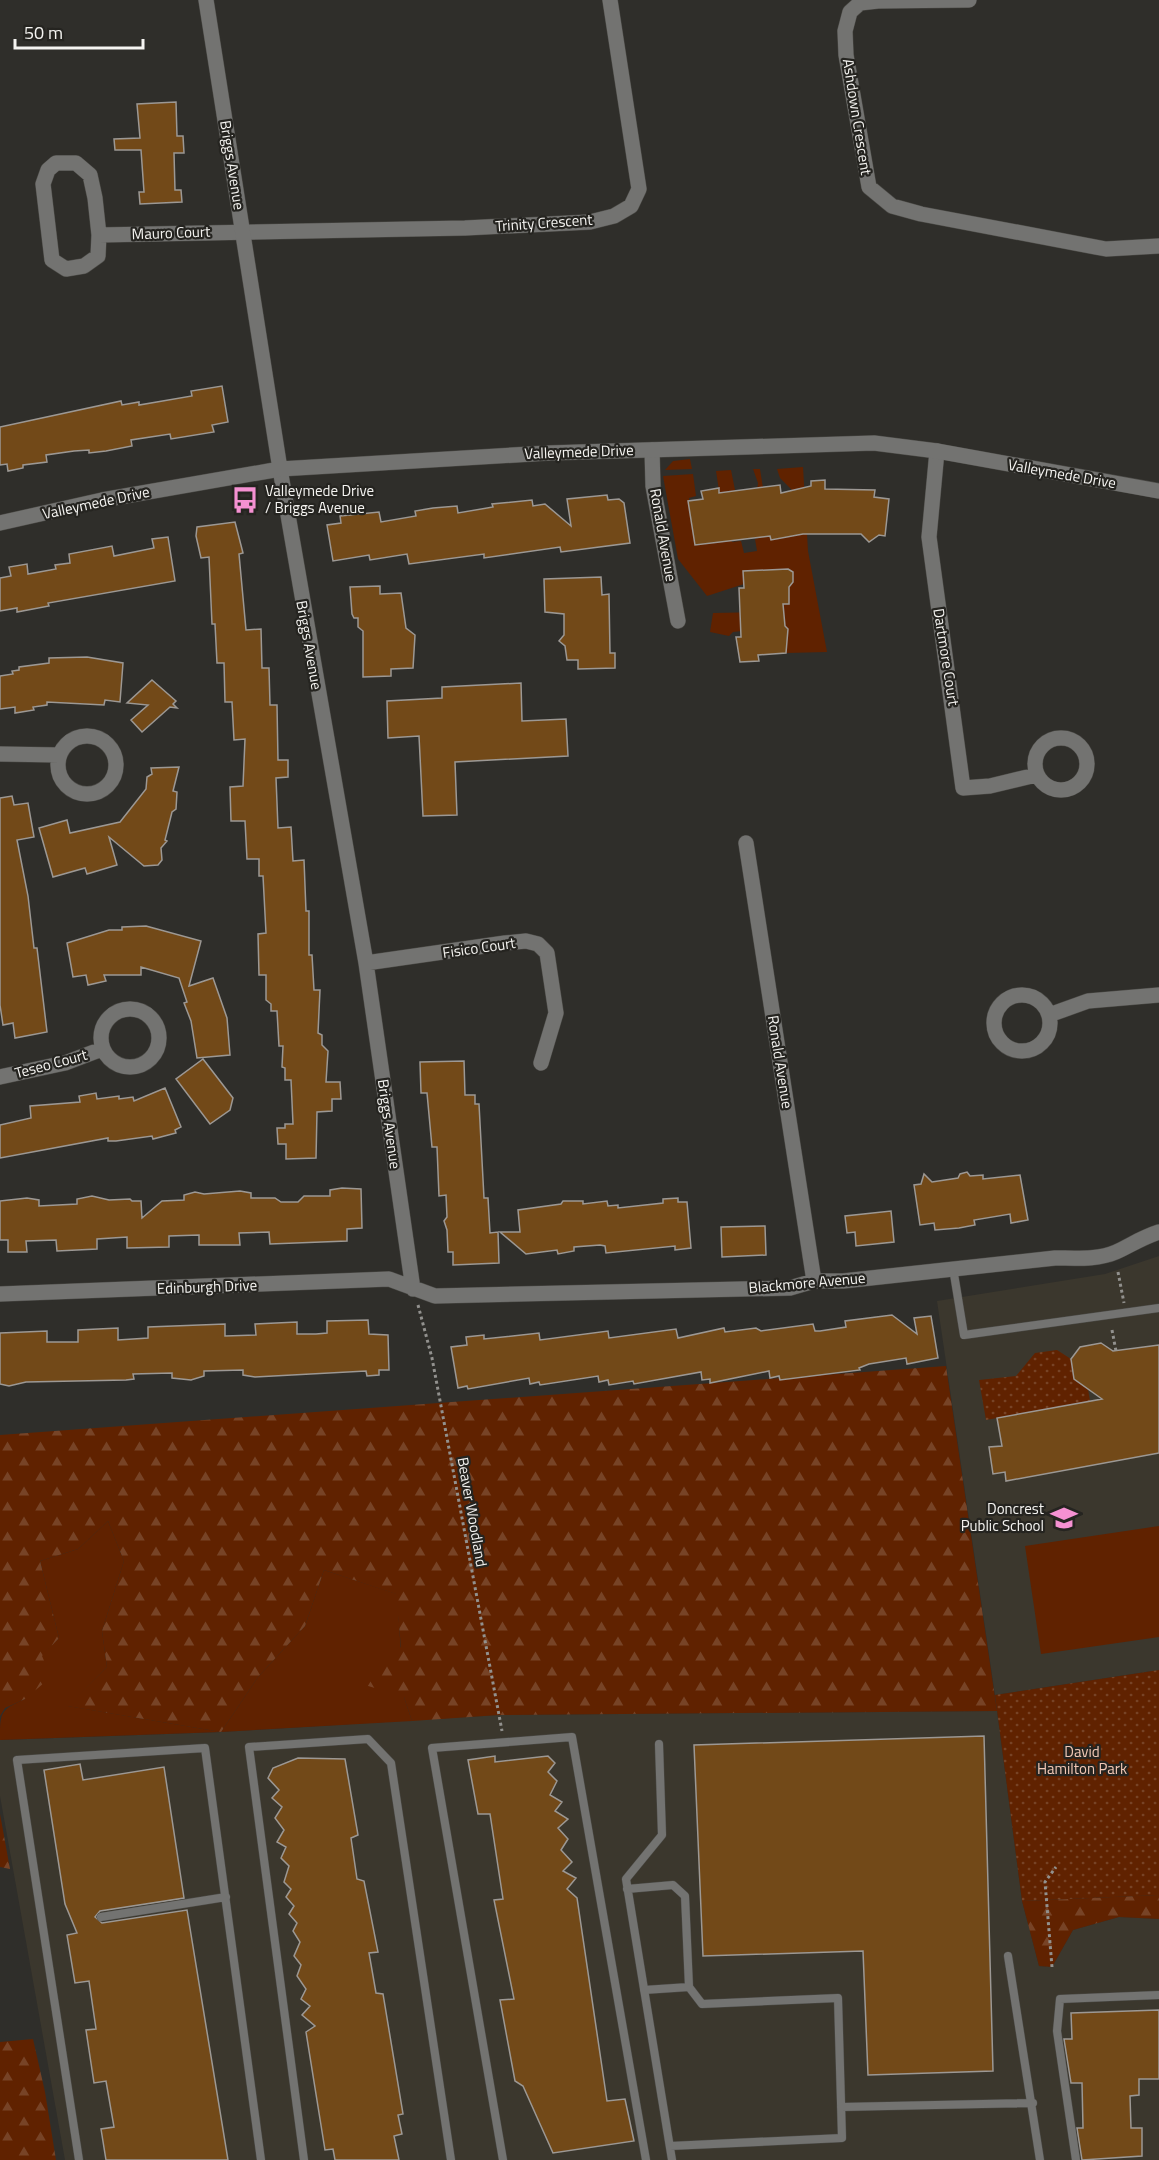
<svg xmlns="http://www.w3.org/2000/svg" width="1159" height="2160" font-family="'Titillium Web',sans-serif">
  <defs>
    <pattern id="forest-firs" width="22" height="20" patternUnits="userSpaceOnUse" patternTransform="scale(1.5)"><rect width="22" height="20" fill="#602200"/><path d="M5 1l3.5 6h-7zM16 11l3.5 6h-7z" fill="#774326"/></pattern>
    <pattern id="park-dots" width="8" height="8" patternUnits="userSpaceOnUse" patternTransform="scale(1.5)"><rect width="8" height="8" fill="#602200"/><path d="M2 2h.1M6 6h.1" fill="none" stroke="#774326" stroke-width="1.8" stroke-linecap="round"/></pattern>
  </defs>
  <rect width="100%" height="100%" fill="#2f2e2a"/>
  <path fill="#3b372d" d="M1159,1256V1670L995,1695L937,1301L1105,1274Z
    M997,1711L1022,1901L1039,1966L1052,1967L1073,1930L1119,1917L1159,1919V2160H65L0,1796V1740L221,1732L499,1715Z"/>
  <path fill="#602200" d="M690,459L692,469L665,470L673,461Z
    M803,467L808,551L827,652L786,653L788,630L785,626L733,632L729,636L710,632L713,613L768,612V605L789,604V587L793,582V572L788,569L744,571V584L707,596L678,559L663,476L693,474L696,496L689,498L695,545L722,510L716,471L731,470L735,490L726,502L732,542L741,541L744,553L757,551L755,539L762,537L756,497L758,483L753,469H760L771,539L792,490L780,478L777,469Z
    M108,1521L124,1561L102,1631L107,1667L68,1706L221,1732L258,1677L305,1626L324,1570L397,1594L404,1697L412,1721L221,1732L0,1740C0,1712 0,1710 25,1699L41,1656L59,1638L40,1561L78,1549Z
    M1159,1526V1637L1041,1654L1025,1546Z"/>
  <path fill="url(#forest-firs)" d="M946,1366L997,1711L499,1715L412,1721L404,1697L352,1681L401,1647L396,1594L324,1570L305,1626L258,1677L221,1732L67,1706L107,1667L102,1631L124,1561L108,1521L78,1549L40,1561L59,1638L42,1656L51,1677L25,1699L5,1708L0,1716V1435Z
    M0,1814L10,1869L0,1867Z
    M1159,1895V1919L1119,1917L1073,1930L1052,1967L1039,1966L1022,1901Z
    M33,2039L45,2092L56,2160H0V2042Z"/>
  <path fill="url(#park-dots)" d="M1057,1350L1071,1359L1074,1379L1088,1389L1090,1401L986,1420L979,1380L1016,1376L1035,1353Z
    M1159,1670V1895L1022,1901L995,1695Z"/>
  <path fill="#724918" stroke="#9c9894" stroke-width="1.5" d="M176,102L177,136H183L184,153H174L175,190H181L182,202L140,204L139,192H144L141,150H115L114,139L140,138L137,104Z
    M222,386L228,422L212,425L214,432L171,439L170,434L131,440L132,446L106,451L89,453V450L74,451L46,455L47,462L23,465V468L8,471L7,464L0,465V427L121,401L122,405L139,402V405L192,396L191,391Z
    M825,480V489L875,490L874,497L889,499L885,536L879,535L869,542L861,534H803L771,540L770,536L695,545L688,501L703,499L701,491L719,488V493L780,485L781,493L811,486V481Z
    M607,495L608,500L619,499L624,503L630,543L561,552L560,547L484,558V554L409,564L407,554L370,560L369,555L333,561L327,525L341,523L340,516L379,512L381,522L416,516L415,511L433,508L457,506L458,513L493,507L492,504L532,500L533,506L545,504L571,526L567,499Z
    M235,522L243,553L239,554L246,630L261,629L262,668H269L270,705H277L278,760H288V777L276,778L278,828L291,827L293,861L304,860L306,911H309V955H312L314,990H320L318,1033L322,1035V1045L328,1051L326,1082H340L341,1099H332V1111L317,1112L316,1158L286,1159V1144H278L277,1128H285V1124H293L291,1080H285V1068L282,1067L283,1046H279L277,1011H271V1004L266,1000V975H259L258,934L266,933L263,876H259V859H247L245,821H231L230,787L243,786L245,739L234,740L232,702H225L224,663H217L215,624H212L209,557L201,558L196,536L197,527Z
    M168,537L175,581L48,603L49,606L17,612V608L0,611V578L11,576L9,567L27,564L28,574L56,569L55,565L70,563L69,554L112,546L114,556L154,548L152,539Z
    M788,569L793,572V582L789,587V604H783L785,626L788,629L786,653L758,655L759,661L740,662L736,637H741L739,588H744L743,571Z
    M601,577L602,595L609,594L610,653H615V668L578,669V660H567L565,646L559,641L564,635V614L545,612L544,579Z
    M380,586V594L401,593L406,628L415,635L413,668L391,669V676L363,677V631L358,627V618H354L352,614L350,587Z
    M87,657L123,663L120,702L105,700L104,705L47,702V705L33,707L34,710L15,713V707L0,709V676L13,674L12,671L19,670V667L49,663V658Z
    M152,680L176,701L173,704L177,708L170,707L142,732L131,720L148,705L127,703Z
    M521,683L522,721L566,719L568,756L455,762L457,815L423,816L419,736L388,738L387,701L442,698V687Z
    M179,767L173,791L177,792L176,809L172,812L165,840L167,841L161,848L162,860L158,865L144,866L109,837L117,865L87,874L85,868L53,877L39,828L67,820L70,833L120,822L146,789L147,777L152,774L151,768Z
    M12,796L14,805L28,803L34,837L17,840L28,896L34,948H37L47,1032L15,1038L13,1023L3,1025L0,1005V798Z
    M146,926L201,941L189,986L213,978L227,1018L230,1055L197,1058L191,1021L184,1003L187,1002L179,978L141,967V975H104L106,981L88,985L86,975L73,977L67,943L109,930H122V927Z
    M203,1059L233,1098L230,1110L210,1124L176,1079Z
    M464,1061L465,1095H475V1104H479L484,1198H488L490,1233L498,1232L499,1263L453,1265V1252H448L447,1230L444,1221L447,1217L446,1195L439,1196L437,1147H432L427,1093H421L420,1062Z
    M165,1088L181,1127L175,1130L176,1133L153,1139L152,1136L116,1141H108V1138L0,1158V1125L31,1118L30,1106L80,1102L79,1096L96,1093L97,1099L119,1096V1099L133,1097L134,1101Z
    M967,1172L970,1176L983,1175V1179L1020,1175L1028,1220L1011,1223L1010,1214L974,1220L975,1225L959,1228L935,1230L934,1223L920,1225L914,1185L921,1184L924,1174L932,1182L958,1178L960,1174Z
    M342,1188L361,1189L362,1228L347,1229V1241L270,1244L269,1232L239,1233L240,1245H199V1235L169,1236V1247L127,1248V1237L97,1239V1249L57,1251L56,1240L26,1241L27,1252H8V1240H0V1201L27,1198L39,1200V1206L77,1204V1199L92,1196L109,1200L130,1199L132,1201H141L142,1218L162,1201L184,1200V1195L195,1192L204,1194L240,1191L251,1193V1198H275L281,1202H298L304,1196H330V1190Z
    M678,1198V1202H687L691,1248L675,1250V1246L606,1253L605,1246L600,1245L574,1247V1251L558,1254L557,1250L526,1254L500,1232H520L518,1210L561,1204L563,1201H583V1204L607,1201L608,1206L618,1205V1208L663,1203V1199Z
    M891,1211L894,1242L856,1246L855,1232L847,1233L845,1216Z
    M765,1226L766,1255L722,1257L721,1227Z
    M892,1315L917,1334L914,1318L931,1316L938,1358L907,1364L906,1358L869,1364L859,1368L860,1370L780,1380L779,1376L770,1378L769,1371L710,1383V1379L702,1380L701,1372L634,1384L633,1381L609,1385L608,1380L599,1382L598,1376L540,1385L539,1382L530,1384L529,1378L468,1389L467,1386L458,1388L451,1347L467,1345L466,1337L484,1335V1339L539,1333L540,1340L608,1331L609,1338L676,1329L678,1338L724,1328L725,1332L756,1328L761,1331L813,1324L815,1331H820L846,1327L845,1321Z
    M368,1320L369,1334L388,1335L389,1370H379V1375L367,1376L366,1371L255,1377L243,1375V1370L204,1371V1376L191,1380L172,1378V1373L133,1374L134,1379L126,1380L26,1382L9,1386L0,1384V1333L47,1331V1342H78V1330L118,1328V1340L148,1338V1327L225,1324V1336L256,1335L255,1324L297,1322V1334H316L327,1333V1321Z
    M1101,1343L1113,1351L1159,1345V1453L1006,1481L1005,1472L993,1474L989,1447L1002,1446L997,1418L1102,1399L1074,1379L1071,1359L1080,1347Z
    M984,1736L993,2071L868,2075L863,1951L703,1956L694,1745Z
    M495,1756V1762L548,1756L555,1763L548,1772L557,1781L550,1795L562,1802L555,1811L568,1819L558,1828L568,1839L561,1850L572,1862L563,1871L576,1878L567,1889L577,1898L607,2101L625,2099L634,2141L553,2153L523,2086L515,2081L500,2000L514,1999L494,1900L503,1899L490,1814H478L468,1760Z
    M298,1758L345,1759L358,1835L351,1838L357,1879L364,1881L378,1952L369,1953L376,1993L383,1994L403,2114L398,2115L402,2134L394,2136L399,2160H335L333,2149L325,2150L306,2032L315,2026L302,2015L310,2006L301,1999L306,1989L297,1976L301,1965L294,1956L300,1942L293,1931L297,1923L289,1914L294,1906L286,1897L291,1889L284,1882L289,1866L281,1858L286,1847L277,1842L284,1830L275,1818L282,1807L272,1798L279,1790L268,1778L273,1768Z
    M80,1764L83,1780L164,1767L184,1898L100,1911L95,1917L102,1923L187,1910L228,2160H106L101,2129L114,2127L106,2081L94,2083L86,2030L96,2029L89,1981L75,1983L67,1935L77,1933L65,1904L44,1770Z
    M1159,2010V2079H1139V2095L1130,2096L1131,2128H1142V2156L1082,2160L1077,2128H1083L1082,2083H1071L1064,2039H1072L1071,2013Z"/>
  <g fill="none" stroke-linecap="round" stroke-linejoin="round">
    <defs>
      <path id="service" d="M953,1268L964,1335L1159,1308
        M659,1744L662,1835L626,1879L672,2160
        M627,1889L673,1885L685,1896L689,1987L644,1990
        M101,1917L226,1897
        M1008,1956L1040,2160
        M841,2107L1033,2103
        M670,2146L842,2138L838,1998L702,2004L689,1987
        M79,2160L17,1760L205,1748L261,2160
        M304,2160L249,1747L368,1739L391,1763L451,2160
        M503,2160L432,1748L572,1737L646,2160
        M1076,2160L1057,2031L1060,1999L1159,1995"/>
      <path id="minor" d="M969,0L878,1L860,3L850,12L845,31L846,55L869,187L892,206L921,214L1106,249L1159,246
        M56,163H76L90,175L95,198L99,235L98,256L84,266L66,269L52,260L43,184L48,170Z
        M99,235L465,228L590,222L614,216L631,206L639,189L610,0
        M652,450L653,486L678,621
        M937,451L929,537L963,788L990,786L1036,775
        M280,469L366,963L413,1289
        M58 765a29 29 0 1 1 58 0a29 29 0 1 1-58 0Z
        M1035 764a26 26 0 1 1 52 0a26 26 0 1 1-52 0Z
        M0,754L59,755
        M746,843L814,1281
        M366,963L505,943L526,941L538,944L547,953L556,1013L541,1063
        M994 1023a28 28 0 1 1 56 0a28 28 0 1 1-56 0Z
        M101 1038a29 29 0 1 1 58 0a29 29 0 1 1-58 0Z
        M1049,1015L1088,1001L1159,995
        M0,1077L65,1063L102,1049
        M0,1294L389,1279L435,1296L790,1288L814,1281H843L1055,1258C1075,1258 1098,1260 1116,1252C1131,1245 1143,1237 1159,1232"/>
      <path id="tertiary" d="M206,0L280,469
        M0,523L102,500L280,469L548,453L874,443L937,451L1159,491"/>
    </defs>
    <use href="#service" stroke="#4b4a46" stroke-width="9"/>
    <use href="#minor" stroke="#4b4a46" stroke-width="16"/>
    <use href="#tertiary" stroke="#4b4a46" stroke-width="16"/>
    <path stroke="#92918e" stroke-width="3" stroke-dasharray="3 3" stroke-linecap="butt" d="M1118,1272L1124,1303
      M418,1305L432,1358L502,1731
      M1112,1330L1116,1351
      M1052,1967L1045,1882L1056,1867"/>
    <use href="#service" stroke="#737371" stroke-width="8"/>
    <use href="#minor" stroke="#737371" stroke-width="15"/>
    <use href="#tertiary" stroke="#737371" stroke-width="15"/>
  </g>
  <defs>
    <symbol id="bus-bare" viewBox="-9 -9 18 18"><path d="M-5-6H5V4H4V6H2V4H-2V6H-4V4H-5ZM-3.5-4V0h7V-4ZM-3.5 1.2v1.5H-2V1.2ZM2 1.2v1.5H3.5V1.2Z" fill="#f591d2" stroke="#252420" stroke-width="2.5" paint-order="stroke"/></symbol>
    <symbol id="school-bare" viewBox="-9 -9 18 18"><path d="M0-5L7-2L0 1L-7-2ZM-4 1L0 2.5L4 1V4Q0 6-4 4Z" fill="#f591d2" stroke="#252420" stroke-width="2.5" paint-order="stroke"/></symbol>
  </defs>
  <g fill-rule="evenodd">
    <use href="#bus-bare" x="226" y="481" width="38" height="38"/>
    <use href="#school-bare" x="1045" y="1499" width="38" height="38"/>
  </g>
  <g text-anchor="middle" stroke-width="4.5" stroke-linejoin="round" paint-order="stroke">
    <g font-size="15" fill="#f5f4f1" stroke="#252420">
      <text transform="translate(857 117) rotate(81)" y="5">Ashdown Crescent</text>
      <text transform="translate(232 165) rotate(81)" y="5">Briggs Avenue</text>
      <text transform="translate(544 223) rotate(-4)" y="5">Trinity Crescent</text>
      <text transform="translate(171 233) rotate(-2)" y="5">Mauro Court</text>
      <text transform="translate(579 452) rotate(-2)" y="5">Valleymede Drive</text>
      <text transform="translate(1062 474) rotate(10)" y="5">Valleymede Drive</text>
      <text transform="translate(96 503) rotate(-12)" y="5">Valleymede Drive</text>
      <text transform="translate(663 535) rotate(80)" y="5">Ronald Avenue</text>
      <text transform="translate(309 645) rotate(80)" y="5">Briggs Avenue</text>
      <text transform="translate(946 657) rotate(81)" y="5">Dartmore Court</text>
      <text transform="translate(479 948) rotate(-8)" y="5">Fisico Court</text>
      <text transform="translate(780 1062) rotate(81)" y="5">Ronald Avenue</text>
      <text transform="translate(51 1064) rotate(-15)" y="5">Teseo Court</text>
      <text transform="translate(389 1124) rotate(82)" y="5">Briggs Avenue</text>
      <text transform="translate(807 1283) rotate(-5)" y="5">Blackmore Avenue</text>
      <text transform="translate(207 1287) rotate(-2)" y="5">Edinburgh Drive</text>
      <text transform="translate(472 1512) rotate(80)" y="5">Beaver Woodland</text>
    </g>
    <g font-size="15" fill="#f5f4f1" stroke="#252420" text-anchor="start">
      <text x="265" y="496">Valleymede Drive<tspan x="265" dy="17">/ Briggs Avenue</tspan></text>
      <text x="1044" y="1514" text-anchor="end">Doncrest<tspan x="1044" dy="17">Public School</tspan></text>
    </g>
    <g font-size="15" fill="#f2c8b5" stroke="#252420">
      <text x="1082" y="1757">David<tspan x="1082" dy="17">Hamilton Park</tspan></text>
    </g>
  </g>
  <path d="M15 39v9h128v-9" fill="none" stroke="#f5f4f1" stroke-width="3"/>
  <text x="24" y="39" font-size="18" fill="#f5f4f1" stroke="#252420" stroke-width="4.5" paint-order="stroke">50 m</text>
</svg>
